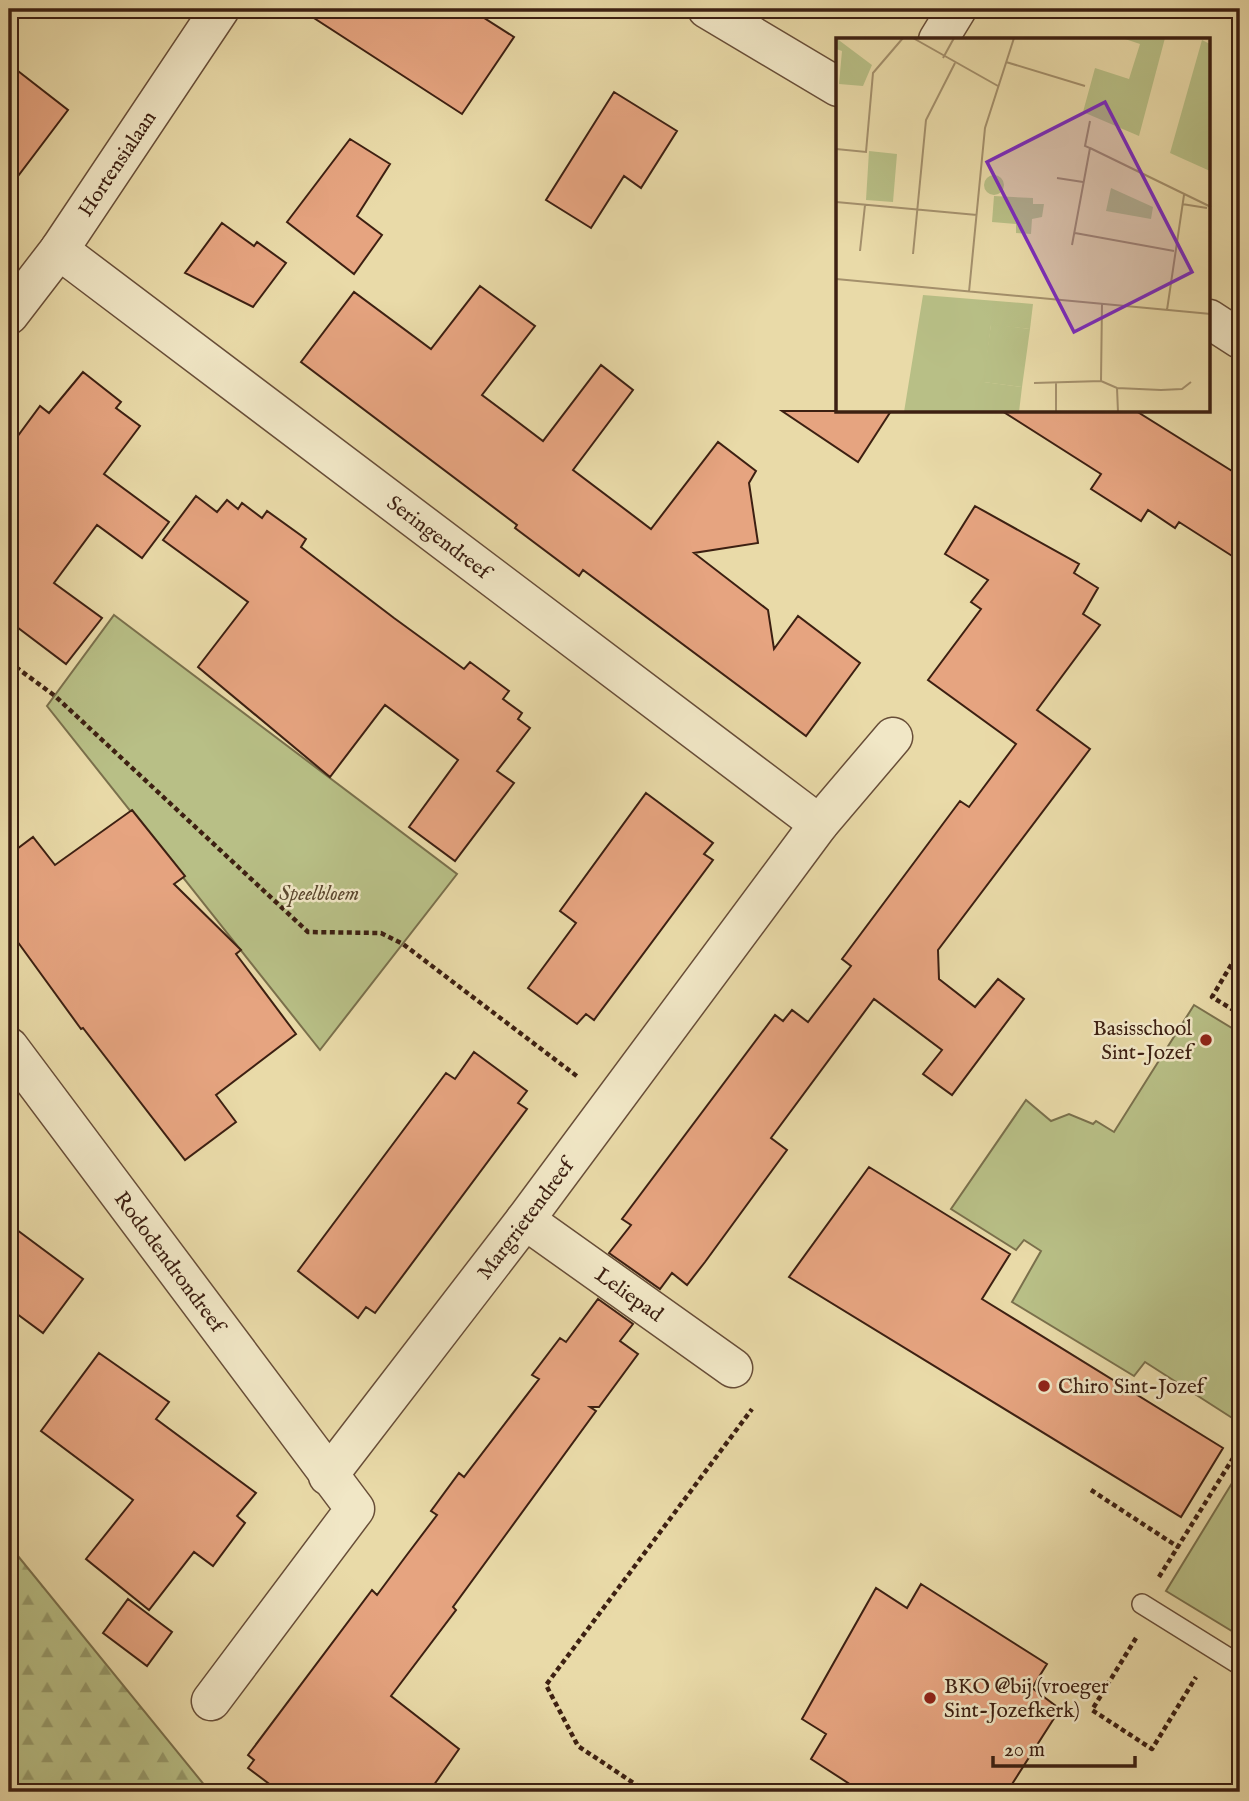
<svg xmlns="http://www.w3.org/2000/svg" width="1249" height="1801" font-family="'IM FELL English',serif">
  <defs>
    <pattern id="forest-firs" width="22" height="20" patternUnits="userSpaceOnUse" patternTransform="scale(1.75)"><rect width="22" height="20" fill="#b8bf86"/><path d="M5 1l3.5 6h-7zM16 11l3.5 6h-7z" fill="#979b6c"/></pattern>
  </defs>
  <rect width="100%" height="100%" fill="#e9daa8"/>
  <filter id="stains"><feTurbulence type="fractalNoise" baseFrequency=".00286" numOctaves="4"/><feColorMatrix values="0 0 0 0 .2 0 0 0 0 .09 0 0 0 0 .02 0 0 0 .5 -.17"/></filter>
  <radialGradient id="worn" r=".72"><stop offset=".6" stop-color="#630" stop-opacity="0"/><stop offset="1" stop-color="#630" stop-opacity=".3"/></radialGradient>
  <path fill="#b8bf86" stroke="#7a704c" stroke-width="2" d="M114,615L457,874L320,1050L47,706Z
    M1194,1005L1240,1033V1423L1145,1362L1134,1376L1012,1302L1041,1251L1024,1240L1016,1250L951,1209L1026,1100L1051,1121L1069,1114L1093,1124L1096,1121L1114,1132Z
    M1240,1470V1636L1166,1591Z"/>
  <path fill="url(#forest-firs)" stroke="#7a704c" stroke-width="2" d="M9,1545L210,1792H9Z"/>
  <path fill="#e6a480" stroke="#3d2012" stroke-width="2" d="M300,9H470L514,37L462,114Z
    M9,64L68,110L9,188Z
    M614,92L677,131L641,188L624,176L591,228L546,200Z
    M350,139L390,164L357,216L382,235L354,274L287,222Z
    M222,223L254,246L257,242L286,263L253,307L185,273Z
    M480,286L535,326L482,395L543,441L601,365L633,390L573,470L651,529L718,442L756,471L749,483L758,543L694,553L768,610L774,649L798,616L860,663L806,736L583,570L579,576L515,528L517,525L301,362L354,292L431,349Z
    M83,372L121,402L116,408L140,426L104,474L169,522L142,558L97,525L54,583L102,618L66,664L9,621V448L40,406L49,413Z
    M782,411H891L858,462Z
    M1002,411H1136L1240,476V561L1179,522L1175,528L1148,510L1141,521L1091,489L1101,474Z
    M196,496L217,512L227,500L238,509L242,503L262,518L267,511L306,539L301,547L394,618L464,669L470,662L509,691L503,699L522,713L518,719L530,728L497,771L514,783L455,861L409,827L458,760L385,705L330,777L198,667L248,602L163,540Z
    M975,506L1079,564L1074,573L1098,588L1083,614L1100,625L1037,710L1090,749L938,950L939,979L975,1007L998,979L1024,999L952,1095L923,1074L942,1050L874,999L771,1138L787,1150L705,1262L687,1285L672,1273L660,1289L609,1253L631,1225L622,1219L775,1015L783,1021L792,1010L808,1022L851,966L842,959L960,801L969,807L1016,744L928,680L981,609L971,602L988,580L945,554Z
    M646,793L713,843L704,854L713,860L594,1020L586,1014L577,1024L528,988L576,923L560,911Z
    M132,810L185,876L174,884L241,950L236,954L296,1034L216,1095L236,1122L185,1160L83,1028L81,1029L9,930V855L33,837L55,865Z
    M474,1052L527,1091L518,1103L527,1109L375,1313L366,1307L358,1318L298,1271L446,1073L455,1079Z
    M869,1167L1010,1254L982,1299L1223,1448L1181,1517L789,1277Z
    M9,1224L83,1279L43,1333L9,1308Z
    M598,1299L633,1324L620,1341L638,1354L599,1407H590L596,1411L453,1607L456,1610L391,1696L459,1749L429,1792H280L248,1768L254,1760L248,1755L372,1590L377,1595L406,1556L437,1515L431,1511L459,1473L464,1477L539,1379L532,1375L560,1338L566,1342Z
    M99,1353L169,1402L156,1419L256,1493L237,1516L245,1523L213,1566L194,1552L149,1610L86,1559L133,1500L41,1431Z
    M921,1584L1047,1664L1032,1688L1060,1709L1007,1792H862L811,1759L826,1734L802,1719L876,1588L907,1608Z
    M128,1599L172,1632L147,1666L103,1633Z"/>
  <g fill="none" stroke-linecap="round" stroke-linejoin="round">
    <defs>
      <path id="service" d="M1142,1604L1240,1665"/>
      <g id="minor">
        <path d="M707,9L838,87"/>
        <path d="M938,40L957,9"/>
        <path id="s1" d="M59,250L819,824"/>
        <path id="s2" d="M9,315L59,250L220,9"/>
        <path d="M1209,319L1240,339"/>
        <path id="s3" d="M9,1047L355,1509L211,1701"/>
        <path id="s4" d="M525,1220L733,1368"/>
        <path id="s5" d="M328,1476L525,1220L819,824L893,737"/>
      </g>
    </defs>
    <use href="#service" stroke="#684e38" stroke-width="22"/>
    <use href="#minor" stroke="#684e38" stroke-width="41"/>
    <path stroke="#3d2012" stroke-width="4.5" stroke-dasharray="5 3.5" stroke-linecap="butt" d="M9,662L55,696L308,932L381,933L403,944L578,1077
      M1240,950L1212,997L1240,1014
      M1091,1490L1178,1547
      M1159,1577L1240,1447
      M1136,1638L1092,1710L1152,1749L1196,1677
      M647,1792L578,1746L546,1685L752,1409"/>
    <use href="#service" stroke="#f1e7c6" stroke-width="19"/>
    <use href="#minor" stroke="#f1e7c6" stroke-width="38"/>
  </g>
  <g fill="#8f2418" stroke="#f1e7c6" stroke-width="2.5">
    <circle cx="1206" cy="1040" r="7"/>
    <circle cx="1044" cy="1386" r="7"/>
    <circle cx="930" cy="1698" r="7"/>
  </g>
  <g text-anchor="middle" stroke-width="5" stroke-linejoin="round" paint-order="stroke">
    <g font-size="21" fill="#3d2012" stroke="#f1e7c6">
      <text dy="7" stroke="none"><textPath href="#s2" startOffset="186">Hortensialaan</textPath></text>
      <text dy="7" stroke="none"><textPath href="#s1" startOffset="476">Seringendreef</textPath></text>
      <text dy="7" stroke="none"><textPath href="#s5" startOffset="324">Margrietendreef</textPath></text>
      <text dy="7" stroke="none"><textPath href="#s3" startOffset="268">Rododendrondreef</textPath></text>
      <text dy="7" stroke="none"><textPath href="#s4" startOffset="128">Leliepad</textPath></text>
    </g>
    <g font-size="21" font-style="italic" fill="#5c482f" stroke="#f1e7c6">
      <text x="319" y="900">Speelbloem</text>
    </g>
    <g font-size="21" fill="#3d2012" stroke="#f1e7c6" text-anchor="start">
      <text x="1192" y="1035" text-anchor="end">Basisschool<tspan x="1192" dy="24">Sint-Jozef</tspan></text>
      <text x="1058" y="1393">Chiro Sint-Jozef</text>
      <text x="944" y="1693">BKO @bij (vroeger<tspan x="944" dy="24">Sint-Jozefkerk)</tspan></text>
    </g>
  </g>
  <g transform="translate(836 38)">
    <rect width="374" height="374" fill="#e9daa8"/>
    <path d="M0,0L36,27L27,48L3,46L6,13L0,11ZM366,2L374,6V133L334,115ZM33,113L61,116L57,164L30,162ZM148 147a10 10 0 1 1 20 0a10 10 0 1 1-20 0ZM275,150L317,169L315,181L270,173ZM158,158L197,160V166H208L206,179L196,181L195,196L180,195V186L156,184ZM155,286L194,291L186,349L147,344Z" fill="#b8bf86"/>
    <path d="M286,0H329L303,98L247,74L259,30L293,41L304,6ZM87,257L197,266L194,291L155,287L148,344L186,349L183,374H68Z" fill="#b8bf86"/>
    <path fill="none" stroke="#a4906c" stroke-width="2" d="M77,0L162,48M107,20L118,0M170,24L249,48M254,110L375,169M0,111L30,114L37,35L67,0M221,140L247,144M0,164L141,177M346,166L371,170M239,195L338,213M236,207L254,110L249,108L254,83M24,213L29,167M77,216L90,82L119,25M0,241L375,276M133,254L149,90L178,0M331,272L348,157M265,343L281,350L325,352L346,351L355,344M198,345L265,343L266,266M220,345V374M281,350L282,374"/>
    <path fill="#7b2cbf" fill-opacity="0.15" stroke="#7b2cbf" stroke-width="3.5" d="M269,64L356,234L238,294L151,124Z"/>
    <rect width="374" height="374" fill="none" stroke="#3d2012" stroke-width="3.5"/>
  </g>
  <rect width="1249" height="1801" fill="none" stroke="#e9daa8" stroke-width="35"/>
  <rect x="10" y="10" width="1228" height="1780" fill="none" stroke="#3d2012" stroke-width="3.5"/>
  <rect x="18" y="18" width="1214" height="1766" fill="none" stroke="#3d2012" stroke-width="2"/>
  <path d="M993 1756v10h142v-10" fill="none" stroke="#3d2012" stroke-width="3.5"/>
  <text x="1004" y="1756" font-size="21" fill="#3d2012" stroke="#f1e7c6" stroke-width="5" paint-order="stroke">20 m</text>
  <rect width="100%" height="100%" filter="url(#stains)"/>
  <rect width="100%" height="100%" fill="url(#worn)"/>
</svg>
